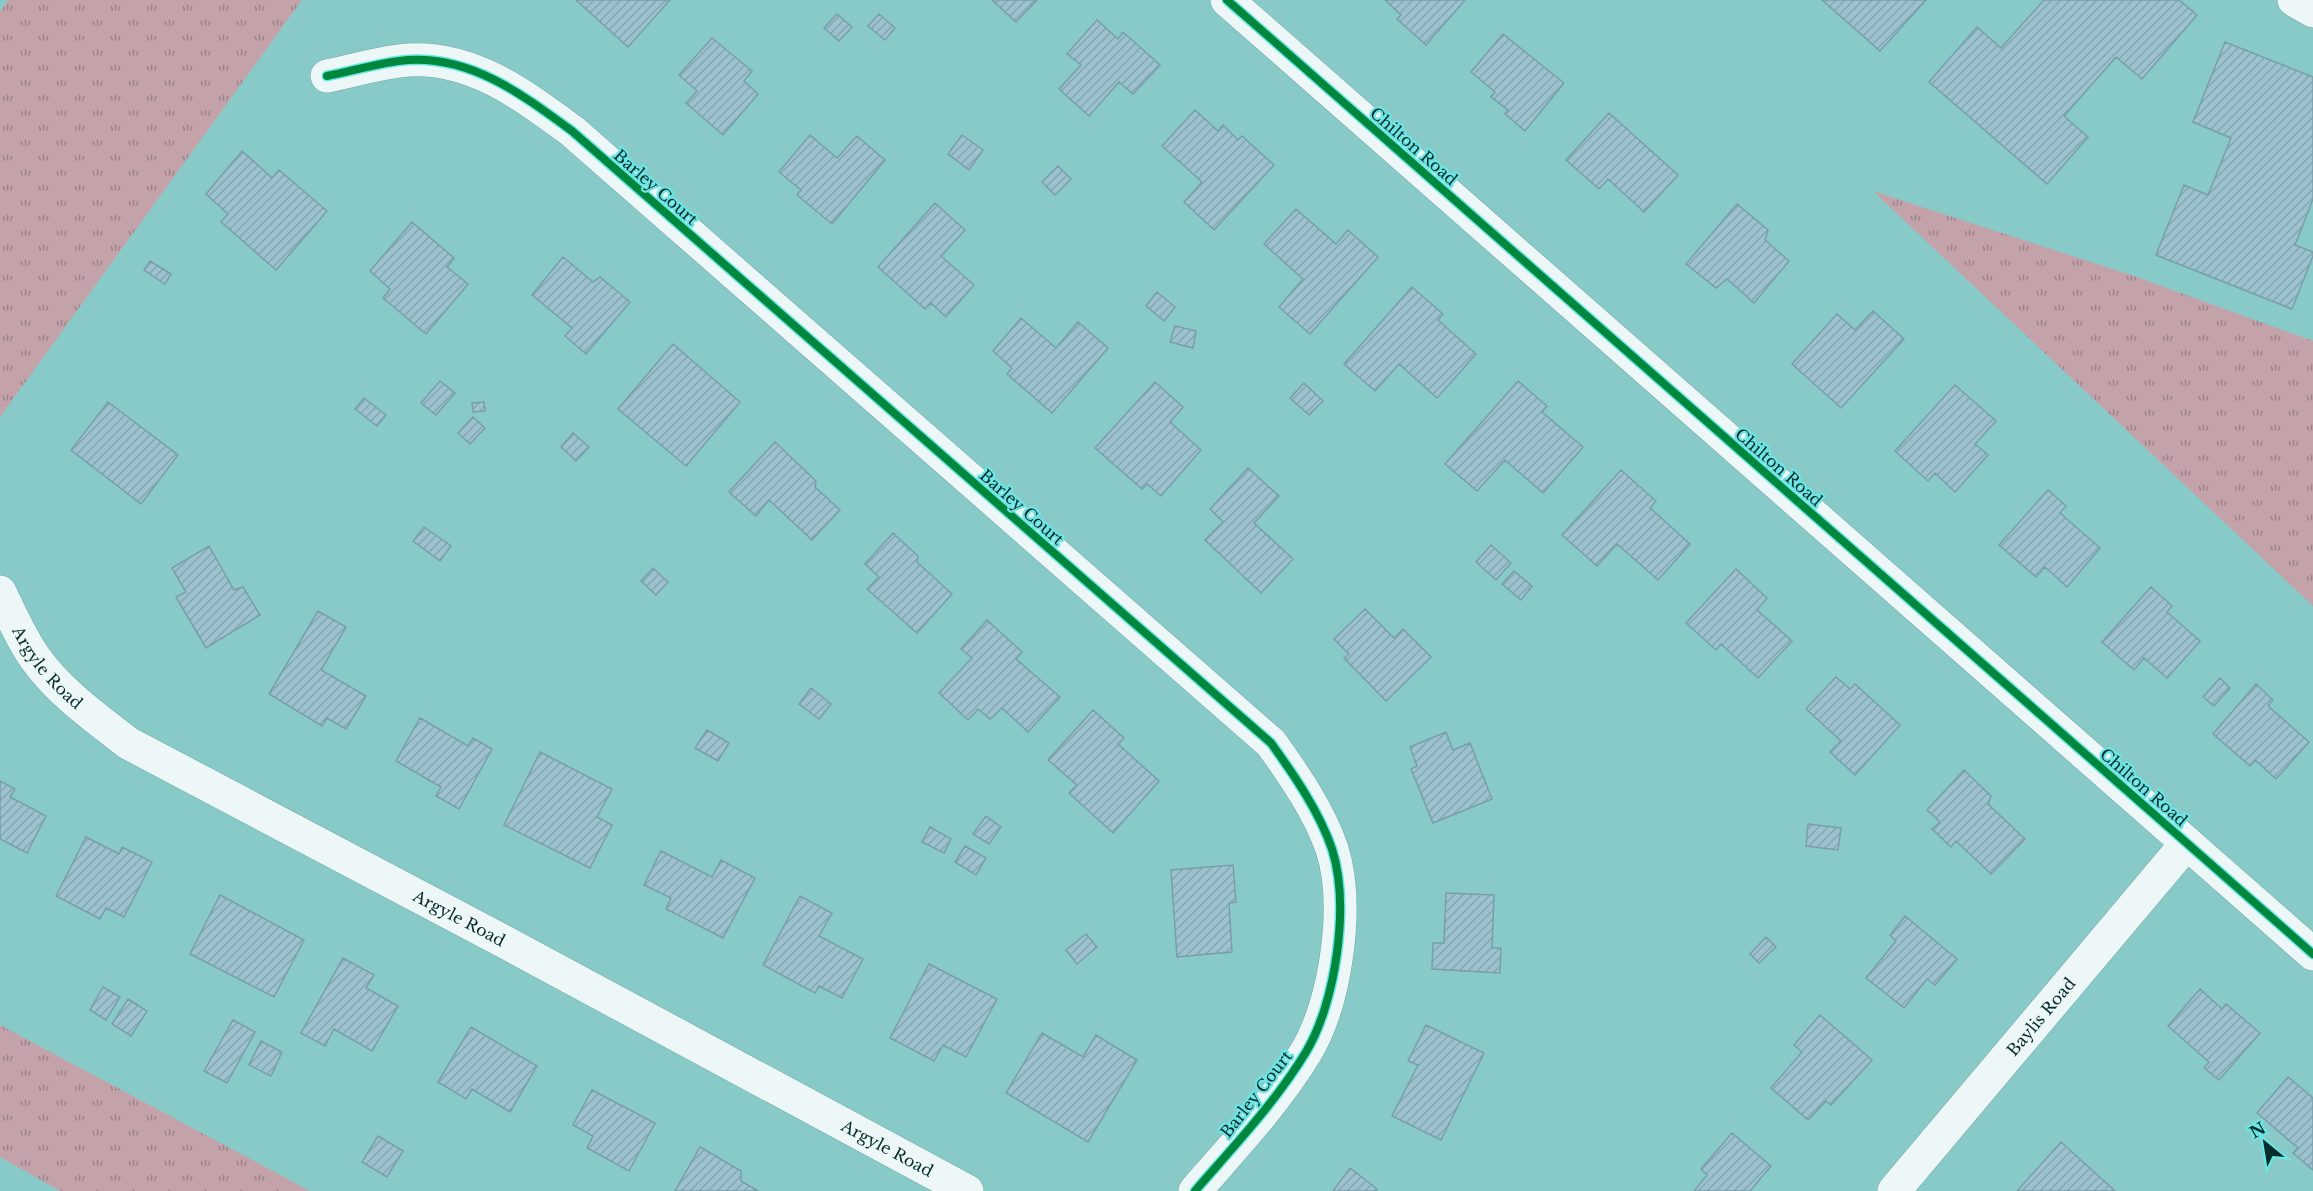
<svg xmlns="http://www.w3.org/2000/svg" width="2313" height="1191" font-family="'Libre Baskerville',serif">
  <defs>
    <pattern id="grass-tufts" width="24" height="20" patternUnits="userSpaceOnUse" patternTransform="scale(1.5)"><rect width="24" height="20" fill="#c4a2a9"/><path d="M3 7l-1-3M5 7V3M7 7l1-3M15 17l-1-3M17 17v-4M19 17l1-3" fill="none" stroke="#9d848a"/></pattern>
    <pattern id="building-hatch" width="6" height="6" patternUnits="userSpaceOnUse" patternTransform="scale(1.5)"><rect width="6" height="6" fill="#9bc2ce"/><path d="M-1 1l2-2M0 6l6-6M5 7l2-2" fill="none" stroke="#84a7b1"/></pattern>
  </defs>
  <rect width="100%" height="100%" fill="#88cac8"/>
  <path fill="url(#grass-tufts)" d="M8,0H302L0,417V12Z
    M1873,191L2134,276L2313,341V606Z
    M0,1025L310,1191H60L0,1157Z"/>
  <path fill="url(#building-hatch)" stroke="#789fa9" stroke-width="1.5" d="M576,0H670L628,47Z
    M992,0H1037L1016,22Z
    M1385,0H1465L1426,45L1397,19L1401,15Z
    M1822,0H1926L1880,51Z
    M2044,0H2179L2197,15L2142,79L2116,57L2064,116L2088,137L2047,184L1929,82L1977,27L2001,48Z
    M837,14L852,27L839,41L824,28Z
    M879,14L895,28L885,40L868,26Z
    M1097,20L1118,39L1123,32L1160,65L1133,94L1119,82L1089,116L1059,89L1081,65L1067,54Z
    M1503,34L1564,83L1525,131L1505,114L1508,110L1491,97L1495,92L1471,72Z
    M712,38L752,71L744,81L758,94L723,135L686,103L697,91L679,75Z
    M2225,42L2313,77V199L2295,245L2313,252V256L2292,309L2156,255L2184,185L2208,195L2231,138L2193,122Z
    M1195,110L1218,131L1223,125L1238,140L1242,136L1274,165L1214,230L1184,202L1202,182L1162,146Z
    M1609,113L1678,175L1644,212L1608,179L1599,189L1566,160Z
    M810,135L837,158L857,136L885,160L832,224L797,195L801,190L779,172Z
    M962,135L983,150L969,170L948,154Z
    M242,151L272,178L279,170L327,211L276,270L221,222L228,214L206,194Z
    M1058,166L1071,179L1055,195L1042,182Z
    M935,203L965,230L941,256L974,285L946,317L931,303L925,309L878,267Z
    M1737,204L1768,230L1765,240L1789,261L1754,303L1727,279L1716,288L1686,264Z
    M1296,209L1336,244L1348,230L1378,257L1310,334L1279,307L1303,279L1264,244Z
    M412,222L454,258L447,267L468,284L426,334L383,298L390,289L370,271Z
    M563,257L593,282L600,277L630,302L586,354L565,336L572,328L532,295Z
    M150,261L171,274L165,284L144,270Z
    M1412,287L1443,314L1438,320L1476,354L1437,398L1399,364L1375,391L1344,364Z
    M1157,292L1175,307L1164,321L1146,306Z
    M1873,311L1904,339L1841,408L1792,364L1837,314L1855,330Z
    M1021,318L1056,348L1078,322L1108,348L1052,413L1007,374L1012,368L993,351Z
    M1175,326L1196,331L1193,348L1170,342Z
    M673,344L740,402L686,466L618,409Z
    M440,381L455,393L436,415L421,403Z
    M1518,381L1547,406L1542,412L1583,447L1543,493L1505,460L1477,491L1445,464Z
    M1155,382L1183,407L1170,422L1201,450L1161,496L1147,484L1142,489L1095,448Z
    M1304,383L1323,401L1309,415L1290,398Z
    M1955,385L1996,421L1975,444L1988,455L1955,492L1935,473L1928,481L1895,451Z
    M364,398L386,415L377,426L355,409Z
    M108,402L178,455L141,504L71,450Z
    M484,402L485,411L473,412L472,403Z
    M473,417L485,428L470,444L458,433Z
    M573,433L589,447L576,461L561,447Z
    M775,442L816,481L815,487L840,510L812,540L769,500L756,516L729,492Z
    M1248,468L1279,496L1254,523L1293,559L1261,593L1205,540L1223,522L1210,509Z
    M1621,470L1656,501L1650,508L1690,544L1658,580L1617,544L1597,566L1562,535Z
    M2048,490L2066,506L2060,513L2100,548L2067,587L2045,567L2036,577L1999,545Z
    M424,527L451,546L440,561L413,541Z
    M893,533L918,556L917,562L952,594L917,633L867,589L879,577L865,564Z
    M1491,545L1511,563L1496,580L1476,562Z
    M209,546L234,590L243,587L260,615L206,648L176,597L186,592L172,568Z
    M653,568L668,582L656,595L641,581Z
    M1736,569L1767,598L1757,610L1792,641L1758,678L1721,644L1716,650L1686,623Z
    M1514,571L1532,586L1521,600L1502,584Z
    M2151,587L2172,606L2167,612L2200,641L2167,678L2144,658L2134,670L2102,642Z
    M1365,609L1394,638L1403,629L1431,657L1386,701L1344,658L1349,654L1334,639Z
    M318,611L346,627L321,670L366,696L346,729L327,718L322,726L269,694Z
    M987,620L1022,652L1016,659L1060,697L1028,732L1002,708L990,719L978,709L968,720L939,693L972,658L961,649Z
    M1836,677L1850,689L1855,684L1900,725L1855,775L1830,752L1841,741L1806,709Z
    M2220,678L2230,688L2214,706L2203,697Z
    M2256,684L2273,700L2268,706L2309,742L2276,779L2255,760L2250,766L2213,734Z
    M811,688L831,704L819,719L799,704Z
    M1093,710L1124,738L1118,744L1159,781L1113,833L1069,793L1077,785L1048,760Z
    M420,718L468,746L473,738L492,749L459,809L436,796L441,787L396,761Z
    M707,730L729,743L718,761L695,748Z
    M1446,732L1453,750L1470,743L1492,799L1433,823L1411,769L1417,766L1410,747Z
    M540,752L612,789L597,817L612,825L590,868L504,825Z
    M1964,770L1991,796L1988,804L2025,839L1991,874L1956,841L1951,847L1932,829L1940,822L1927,810Z
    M0,781L15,789L10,797L46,816L27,853L0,839Z
    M986,816L1001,827L989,844L973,834Z
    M1808,824L1841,828L1838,850L1806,846Z
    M930,827L951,839L944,853L922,842Z
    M86,837L119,854L122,847L152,862L124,917L106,908L100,919L56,896Z
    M965,846L986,858L976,875L955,862Z
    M661,851L712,877L721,860L755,878L723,938L666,909L671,898L644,885Z
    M1233,865L1236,902L1229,903L1232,952L1177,957L1171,870Z
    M1446,893L1494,895L1492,948H1501L1500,973L1432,969L1433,943H1444Z
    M220,895L304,940L274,997L190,954Z
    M800,896L832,913L819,936L863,959L842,998L819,986L815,993L763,965Z
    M1905,916L1957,959L1935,985L1927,979L1904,1008L1866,978L1896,941L1890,935Z
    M1086,934L1097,947L1077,964L1066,950Z
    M1766,937L1776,947L1759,963L1750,954Z
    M343,958L374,975L366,988L398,1006L372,1051L334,1029L325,1046L301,1033Z
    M929,964L997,999L966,1057L943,1045L934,1061L890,1038Z
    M103,987L120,997L106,1020L90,1010Z
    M2200,989L2222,1009L2226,1004L2260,1033L2219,1080L2204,1068L2209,1062L2168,1026Z
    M128,999L147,1011L131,1036L112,1024Z
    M1820,1015L1872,1060L1831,1105L1826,1101L1808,1120L1771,1088L1802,1052L1794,1045Z
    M233,1020L255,1032L227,1083L204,1071Z
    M1426,1025L1484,1053L1441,1140L1392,1116L1418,1065L1408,1061Z
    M471,1027L537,1066L510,1112L472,1089L466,1099L438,1082Z
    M1042,1033L1083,1057L1096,1035L1137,1060L1088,1142L1006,1093Z
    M261,1041L282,1052L271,1076L249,1065Z
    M2288,1077L2313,1098V1170L2293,1153L2298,1148L2257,1113Z
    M592,1090L655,1123L629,1171L587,1148L593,1136L573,1125Z
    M1732,1133L1771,1166L1750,1191H1694L1707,1175L1701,1169Z
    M378,1136L403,1151L387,1177L362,1162Z
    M2061,1142L2115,1191H2017Z
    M700,1147L741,1171V1181L758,1191H675Z
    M1350,1168L1377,1189L1376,1191H1333Z"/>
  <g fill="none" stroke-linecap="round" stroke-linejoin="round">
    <defs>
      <g id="minor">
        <path d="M1227,0L2313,954"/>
        <path d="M2294,0L2313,11"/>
        <path d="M327,76C353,71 381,62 408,60C472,56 523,95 572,131L1271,743C1294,775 1319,811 1332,849C1350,905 1336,1002 1306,1052C1275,1103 1234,1146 1195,1191"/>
        <path id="s1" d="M0,592C11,615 21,638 35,658C60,693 96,718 128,743L501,940L967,1191"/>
        <path id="s2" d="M1894,1191L2187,843"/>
      </g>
    </defs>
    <use href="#minor" stroke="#71a8a6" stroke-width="34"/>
    <use href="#minor" stroke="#edf7f7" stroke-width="33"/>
    <defs>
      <path id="cycleway" d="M1227,0L2313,954
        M327,76C353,71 381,62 408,60C472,56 523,95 572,131L1271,743C1294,775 1319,811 1332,849C1350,905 1336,1002 1306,1052C1275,1103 1234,1146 1195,1191"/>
    </defs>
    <use href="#cycleway" stroke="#6de5e3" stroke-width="11"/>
    <use href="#cycleway" stroke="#00873e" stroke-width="8"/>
  </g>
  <g text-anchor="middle" stroke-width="4.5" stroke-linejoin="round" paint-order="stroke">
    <g font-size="16" fill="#042d2c" stroke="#6de5e3">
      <text transform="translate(1414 146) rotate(41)" y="6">Chilton Road</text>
      <text transform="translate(656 187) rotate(41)" y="6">Barley Court</text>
      <text transform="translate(1779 467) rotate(41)" y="6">Chilton Road</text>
      <text transform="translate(1022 507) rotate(41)" y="6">Barley Court</text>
      <text dy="6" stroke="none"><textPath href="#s1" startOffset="90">Argyle Road</textPath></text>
      <text transform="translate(2144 787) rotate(41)" y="6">Chilton Road</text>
      <text dy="6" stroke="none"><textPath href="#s1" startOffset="576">Argyle Road</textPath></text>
      <text dy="6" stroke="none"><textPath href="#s2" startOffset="228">Baylis Road</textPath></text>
      <text transform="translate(1256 1094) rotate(-52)" y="6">Barley Court</text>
      <text dy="6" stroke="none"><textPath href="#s1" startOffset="1062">Argyle Road</textPath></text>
    </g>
  </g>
  <g transform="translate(2265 1143) rotate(330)" stroke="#6de5e3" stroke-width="4.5" paint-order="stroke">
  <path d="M0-4.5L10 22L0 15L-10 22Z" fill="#042d2c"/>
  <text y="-9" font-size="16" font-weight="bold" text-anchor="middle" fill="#042d2c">N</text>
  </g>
</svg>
